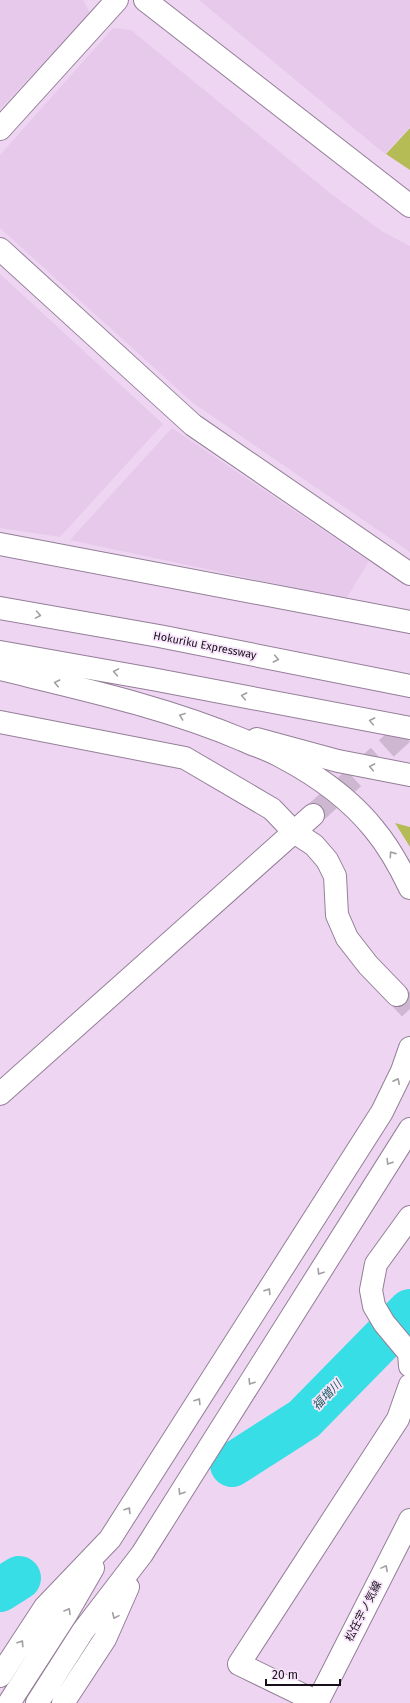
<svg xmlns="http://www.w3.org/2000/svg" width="410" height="1703" font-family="'Fira Sans','Noto Sans JP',sans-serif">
  <rect width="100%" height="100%" fill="#eed6f2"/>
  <path fill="#e6c9eb" d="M0,0H83L90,13L0,109Z
    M199,0H410V127L385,154Z
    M113,28L131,30L331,194L383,232L410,246V552L193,403L0,228V155Z
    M0,274L163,424L60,537L0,528Z
    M172,428L369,561L346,599L70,540Z"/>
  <path fill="#b5bc55" d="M410,128V170L386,154Z
    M395,823L410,827V847Z"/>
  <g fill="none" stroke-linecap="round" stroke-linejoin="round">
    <path stroke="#38dee6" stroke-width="44" d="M232,1465L304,1419L410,1311
      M0,1590L19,1578"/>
    <path stroke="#ceb8d1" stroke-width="22" stroke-dasharray="22 11" stroke-linecap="butt" d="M313,815L410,727
      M397,995L410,1009"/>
    <defs>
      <path id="minor" d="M145,0L410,206
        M0,129L117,0
        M0,249L193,425L410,574
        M0,544L410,622
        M0,722L185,758L272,809L294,832L314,845L327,860L335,876L337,915L347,938L368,965L397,995
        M257,739L338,761L410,775
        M0,1094L313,815
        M410,1217L376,1264L371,1290L374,1306L384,1323L409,1353L410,1366
        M317,1702L239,1664L398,1419L410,1385"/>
      <path id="major" d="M317,1703L410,1520"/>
      <path id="highway" d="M0,608L159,636L410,686
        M0,652L152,679L410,728
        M0,669C82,689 165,707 243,740C256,746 270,750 282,757C316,775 350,799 374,829C389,847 400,867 410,888
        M0,1676L45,1607L110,1539L382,1112L402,1071L410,1048
        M9,1703L67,1613L93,1568
        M37,1703L83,1631L142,1554L410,1129
        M63,1703L105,1639L128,1587"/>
    </defs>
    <use href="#minor" stroke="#947e98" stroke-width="24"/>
    <use href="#major" stroke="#947e98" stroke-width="24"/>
    <use href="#highway" stroke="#947e98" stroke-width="24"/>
    <use href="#minor" stroke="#fff" stroke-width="22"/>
    <use href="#major" stroke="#fff" stroke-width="22"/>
    <use href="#highway" stroke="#fff" stroke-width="22"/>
  </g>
  <defs><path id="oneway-chevron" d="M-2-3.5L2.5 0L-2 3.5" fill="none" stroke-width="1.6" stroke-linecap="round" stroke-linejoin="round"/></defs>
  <g stroke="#a29fa3">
    <use href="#oneway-chevron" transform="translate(38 615) rotate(10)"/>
    <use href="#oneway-chevron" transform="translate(276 659) rotate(11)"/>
    <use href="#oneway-chevron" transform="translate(116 672) rotate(-170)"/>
    <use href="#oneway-chevron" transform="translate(57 683) rotate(-167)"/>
    <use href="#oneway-chevron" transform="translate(244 696) rotate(-169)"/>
    <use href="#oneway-chevron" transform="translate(182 716) rotate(-160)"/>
    <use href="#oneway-chevron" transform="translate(372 721) rotate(-169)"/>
    <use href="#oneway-chevron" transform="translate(372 767) rotate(-169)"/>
    <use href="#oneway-chevron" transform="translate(392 854) rotate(-125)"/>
    <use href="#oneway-chevron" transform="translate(397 1081) rotate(-64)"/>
    <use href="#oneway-chevron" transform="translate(389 1162) rotate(122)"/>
    <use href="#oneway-chevron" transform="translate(320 1272) rotate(122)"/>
    <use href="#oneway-chevron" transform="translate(268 1291) rotate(-58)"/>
    <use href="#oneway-chevron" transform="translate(251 1382) rotate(122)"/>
    <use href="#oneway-chevron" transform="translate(198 1401) rotate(-58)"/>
    <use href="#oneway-chevron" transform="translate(181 1492) rotate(122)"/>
    <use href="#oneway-chevron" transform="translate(128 1510) rotate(-58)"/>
    <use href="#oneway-chevron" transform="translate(385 1568) rotate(-62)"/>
    <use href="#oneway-chevron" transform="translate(68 1611) rotate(-59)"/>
    <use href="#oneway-chevron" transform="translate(115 1616) rotate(114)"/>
    <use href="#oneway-chevron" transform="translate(21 1643) rotate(-57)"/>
  </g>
  <g text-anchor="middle" stroke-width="3.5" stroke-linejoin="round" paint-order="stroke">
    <g font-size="11" fill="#170f19" stroke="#f8e5fc">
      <text transform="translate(205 645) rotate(11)" y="4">Hokuriku Expressway</text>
      <text transform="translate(363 1611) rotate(-63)" y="4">松任宇ノ気線</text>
    </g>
    <g font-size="12" font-style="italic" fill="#1f5f63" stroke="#f8e5fc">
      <text transform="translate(327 1395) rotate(-46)" y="4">福増川</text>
    </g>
  </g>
  <path d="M266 1679v6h74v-6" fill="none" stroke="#170f19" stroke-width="2"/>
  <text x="272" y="1679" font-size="12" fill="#170f19" stroke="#f8e5fc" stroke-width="3" paint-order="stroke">20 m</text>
</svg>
